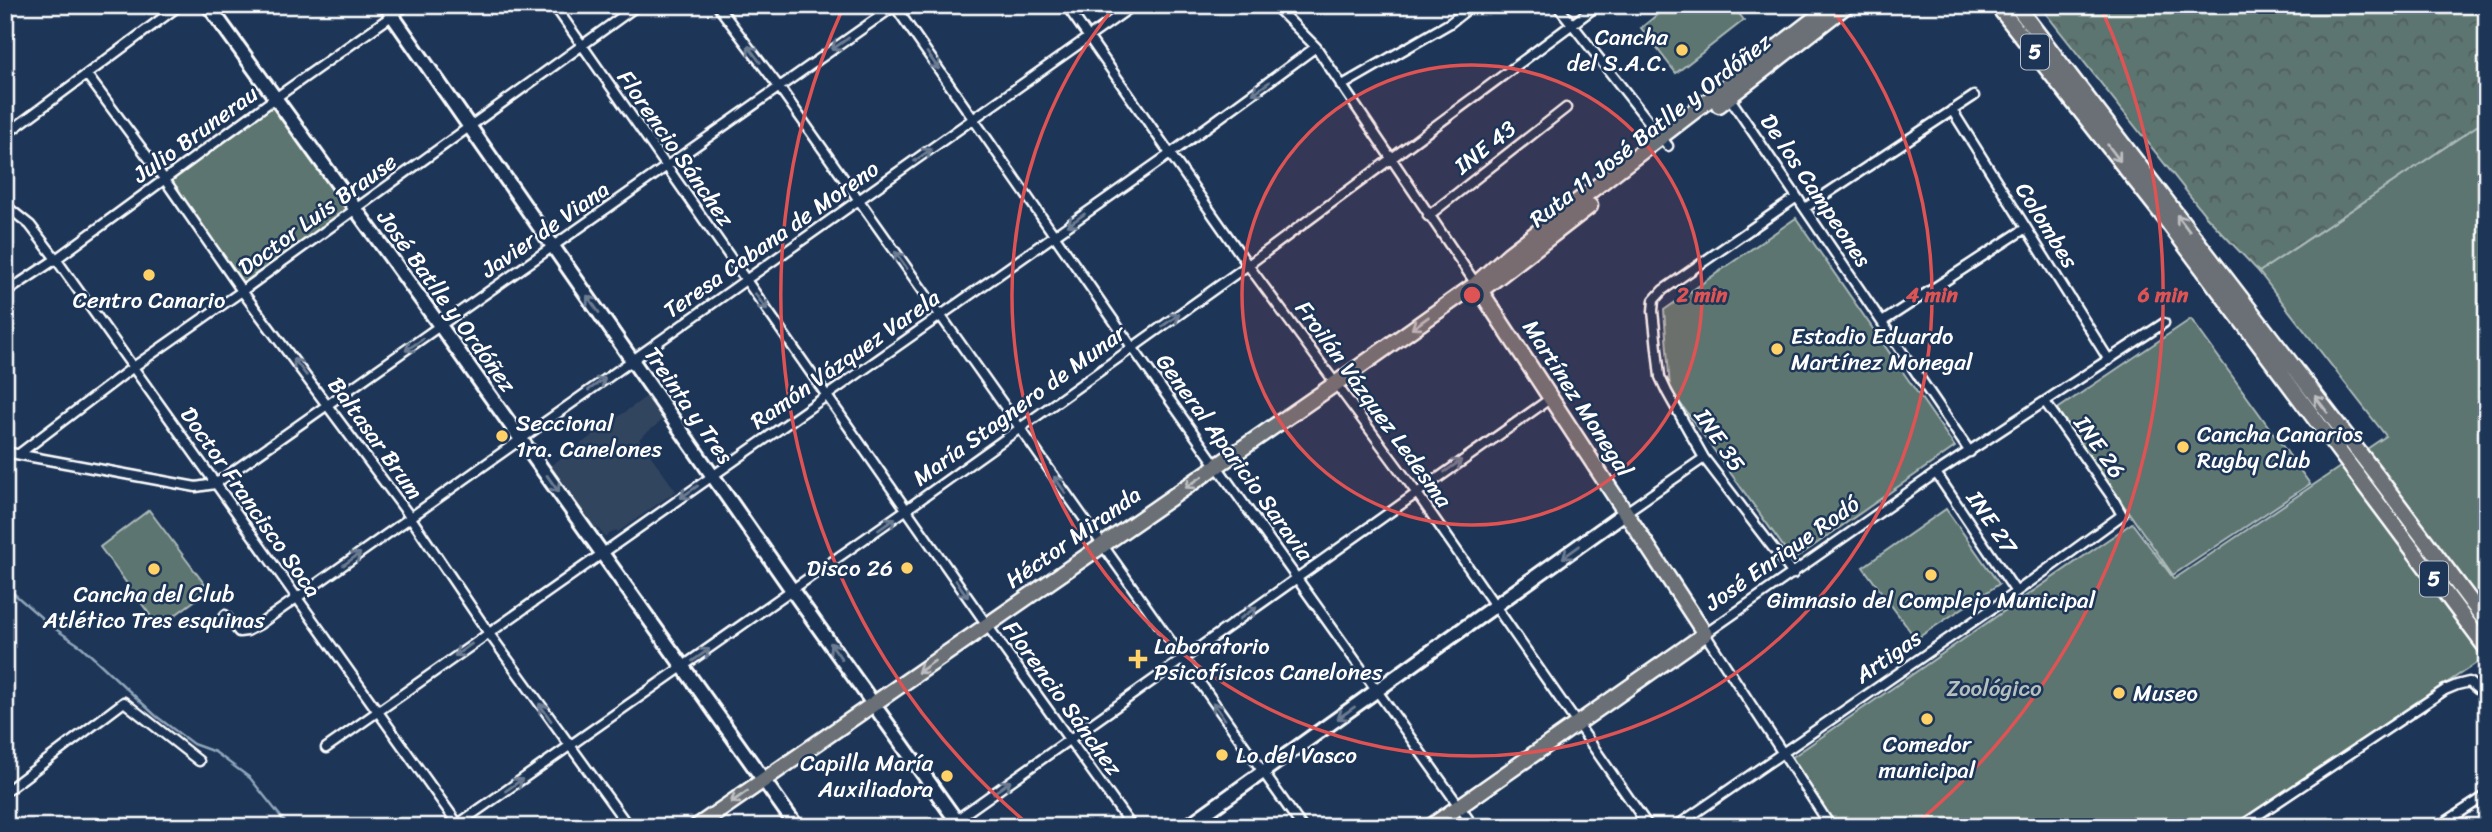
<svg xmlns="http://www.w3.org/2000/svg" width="2492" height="832" font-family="Sriracha,sans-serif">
  <defs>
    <pattern id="forest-crowns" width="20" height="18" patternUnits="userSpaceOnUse" patternTransform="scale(1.75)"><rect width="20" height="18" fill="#5b7470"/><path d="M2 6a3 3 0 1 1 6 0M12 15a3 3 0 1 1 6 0" fill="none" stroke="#525c5a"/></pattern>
  </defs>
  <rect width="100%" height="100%" fill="#1d3557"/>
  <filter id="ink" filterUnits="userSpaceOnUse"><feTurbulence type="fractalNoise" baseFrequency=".0143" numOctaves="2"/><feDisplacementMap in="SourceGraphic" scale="14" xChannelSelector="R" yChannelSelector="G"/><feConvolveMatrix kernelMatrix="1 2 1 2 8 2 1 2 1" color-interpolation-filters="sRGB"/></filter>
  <g filter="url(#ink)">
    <path fill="#31445e" d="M647,396L664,419L639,439L676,491L618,532L616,530L605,537L597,527L594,528L550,466Z"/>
    <path fill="#5b7470" stroke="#adbab8" stroke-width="2" d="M1669,5H1732L1744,20L1676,73L1641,28Z
      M273,105L349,210L245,286L168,180Z
      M2487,119V656L2231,827H1836L1791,758L2132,523L2174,579L2386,436L2259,272Z
      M1796,218L1955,447L1793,560L1670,389L1664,310Z
      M2191,319L2310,484L2173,575L2056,410Z
      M1946,509L1999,584L1916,639L1863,567Z
      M149,510L209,590L159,627L100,547Z"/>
    <path fill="url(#forest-crowns)" stroke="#adbab8" stroke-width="2" d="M2039,5H2487V119L2259,272L2206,216Z"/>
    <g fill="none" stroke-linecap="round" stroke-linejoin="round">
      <path stroke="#8fa5b9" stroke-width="2.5" d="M5,586L51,626L82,647L156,716L193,744L215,752L250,778L289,827"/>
      <defs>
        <path id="street" d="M554,5L987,625L1132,827
          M717,5L779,87L1302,827
          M894,5L1132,347L1474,827
          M1066,5L1248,265L1416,492L1649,827
          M1274,5L1316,47L1476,284
          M1557,5L1668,146
          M87,75L165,180L242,291L411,518L488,632L629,827
          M1341,86L1450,23L1473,5
          M1727,94L1970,452
          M1952,110L2109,360
          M5,135L180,5
          M5,205L30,225L56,259L460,827
          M1805,208L1974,96
          M1428,216L1566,108
          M5,293L56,259L274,99L407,5
          M1882,322L2026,228
          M5,452L196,487L215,484L896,5
          M19,454L132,368L242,291L638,5
          M1936,473L2016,592
          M1626,512L1704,458
          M1793,574L1704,458L1667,392L1660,377L1653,311L1654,300L1663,290L1797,197
          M225,615L239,632L247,631L260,624L1134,5
          M326,748L1170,154L1316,47
          M5,792L124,702L199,761
          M454,827L907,509L1248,265L1598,5
          M946,827L1551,398
          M1675,827L2016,592L2122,515L2112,497L2045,402
          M1831,827L1705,634L1936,473L2164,323
          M2240,827L2445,690L2457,685L2469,682L2487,697
          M2438,827L2487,795"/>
        <path id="secondary" d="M208,5L441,327L797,827
          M385,5L792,590L961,827
          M1186,827L1626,512"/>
        <path id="highway" d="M1997,5L2164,217L2487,649
          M2016,5L2378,477L2487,623
          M1719,105L1847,5
          M1484,288L1590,206
          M696,827L1335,384L1476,284L1509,254L1832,5
          M1430,827L1705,634L1476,284"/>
      </defs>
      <use href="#street" stroke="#fff" stroke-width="13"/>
      <use href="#secondary" stroke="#fff" stroke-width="18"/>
      <use href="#highway" stroke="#fff" stroke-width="19"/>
      <use href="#street" stroke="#1d3557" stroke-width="8"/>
      <use href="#secondary" stroke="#1d3557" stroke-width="12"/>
      <use href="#highway" stroke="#6b6f75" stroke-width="14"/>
    </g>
    <defs><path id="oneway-shaft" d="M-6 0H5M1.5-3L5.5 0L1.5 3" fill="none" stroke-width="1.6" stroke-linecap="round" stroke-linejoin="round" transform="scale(1.75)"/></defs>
    <g stroke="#6c7c92">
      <use href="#oneway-shaft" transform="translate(840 44) rotate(145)"/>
      <use href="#oneway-shaft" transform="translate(754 54) rotate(-127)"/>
      <use href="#oneway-shaft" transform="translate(933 61) rotate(55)"/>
      <use href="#oneway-shaft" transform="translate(1261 88) rotate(144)"/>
      <use href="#oneway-shaft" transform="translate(923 155) rotate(-35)"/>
      <use href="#oneway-shaft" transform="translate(1076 220) rotate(145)"/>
      <use href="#oneway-shaft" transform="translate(901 260) rotate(-126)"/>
      <use href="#oneway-shaft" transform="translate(761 302) rotate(55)"/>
      <use href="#oneway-shaft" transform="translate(593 304) rotate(-125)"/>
      <use href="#oneway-shaft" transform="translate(1171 320) rotate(-35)"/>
      <use href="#oneway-shaft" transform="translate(414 345) rotate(146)"/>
      <use href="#oneway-shaft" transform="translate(300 367) rotate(-127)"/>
      <use href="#oneway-shaft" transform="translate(597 384) rotate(-35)"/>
      <use href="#oneway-shaft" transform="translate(1453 466) rotate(-35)"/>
      <use href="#oneway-shaft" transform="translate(553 484) rotate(55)"/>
      <use href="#oneway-shaft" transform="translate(1060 485) rotate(-125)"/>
      <use href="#oneway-shaft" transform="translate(689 492) rotate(145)"/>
      <use href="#oneway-shaft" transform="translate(887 524) rotate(-35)"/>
      <use href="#oneway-shaft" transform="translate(1571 552) rotate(144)"/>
      <use href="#oneway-shaft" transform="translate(352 559) rotate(-35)"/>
      <use href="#oneway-shaft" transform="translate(962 589) rotate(55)"/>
      <use href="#oneway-shaft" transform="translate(1248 613) rotate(-35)"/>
      <use href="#oneway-shaft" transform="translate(463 650) rotate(145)"/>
      <use href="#oneway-shaft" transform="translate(836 651) rotate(-125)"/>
      <use href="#oneway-shaft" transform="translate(701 655) rotate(-35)"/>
      <use href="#oneway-shaft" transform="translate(1219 711) rotate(-125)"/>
      <use href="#oneway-shaft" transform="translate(545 712) rotate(-125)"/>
      <use href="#oneway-shaft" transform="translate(1346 713) rotate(145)"/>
      <use href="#oneway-shaft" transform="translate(514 785) rotate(-35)"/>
      <use href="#oneway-shaft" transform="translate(1002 787) rotate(-35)"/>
    </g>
    <g stroke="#bcbec1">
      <use href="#oneway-shaft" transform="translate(2114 153) rotate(53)"/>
      <use href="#oneway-shaft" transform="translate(2183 223) rotate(-127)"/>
      <use href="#oneway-shaft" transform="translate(1420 323) rotate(144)"/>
      <use href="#oneway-shaft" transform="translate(2321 404) rotate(-127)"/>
      <use href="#oneway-shaft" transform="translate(1194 482) rotate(146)"/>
      <use href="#oneway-shaft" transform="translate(926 667) rotate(145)"/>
      <use href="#oneway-shaft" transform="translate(739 797) rotate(145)"/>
    </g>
  </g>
  <circle cx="1472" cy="295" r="230" fill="#de5353" fill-opacity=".12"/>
  <g fill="none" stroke="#de5353" stroke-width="3.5">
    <circle cx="1472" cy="295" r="230"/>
    <path d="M1829 6A460 460 0 1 1 1115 6"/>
    <path d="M1028 824A691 691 0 0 1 843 8M2101 8A691 691 0 0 1 1916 824"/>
  </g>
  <g fill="#ffd166" stroke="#1d3557" stroke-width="2.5">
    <circle cx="1682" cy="50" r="7"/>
    <circle cx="149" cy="275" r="7"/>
    <circle cx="1777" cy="349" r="7"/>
    <circle cx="502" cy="436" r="7"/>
    <circle cx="2183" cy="447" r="7"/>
    <circle cx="907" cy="568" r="7"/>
    <circle cx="154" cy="569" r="7"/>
    <circle cx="1931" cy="575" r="7"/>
    <path d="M1134.5 648.5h7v7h7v7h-7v7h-7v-7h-7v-7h7z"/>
    <circle cx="2119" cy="693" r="7"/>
    <circle cx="1927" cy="719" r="7"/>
    <circle cx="1222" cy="755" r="7"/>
    <circle cx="947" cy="776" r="7"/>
  </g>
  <g text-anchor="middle" stroke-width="5" stroke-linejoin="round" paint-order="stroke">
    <g fill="#1d3557" stroke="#bbc2cd" stroke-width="2">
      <rect x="2021" y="34.5" width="28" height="35" rx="5"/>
      <rect x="2420" y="561.5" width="28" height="35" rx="5"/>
    </g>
    <g font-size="21" font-weight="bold" fill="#fff">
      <text x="2035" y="59">5</text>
      <text x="2434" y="586">5</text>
    </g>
    <g font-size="23" fill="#fff" stroke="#1d3557" text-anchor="start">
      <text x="1668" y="45" text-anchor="end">Cancha<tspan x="1668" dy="26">del S.A.C.</tspan></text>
      <text x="149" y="308" text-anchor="middle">Centro Canario</text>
      <text x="1791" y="344">Estadio Eduardo<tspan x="1791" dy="26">Martínez Monegal</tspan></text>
      <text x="516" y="431">Seccional<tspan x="516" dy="26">1ra. Canelones</tspan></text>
      <text x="2197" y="442">Cancha Canarios<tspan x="2197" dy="26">Rugby Club</tspan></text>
      <text x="893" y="576" text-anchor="end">Disco 26</text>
      <text x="154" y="602" text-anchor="middle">Cancha del Club<tspan x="154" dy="26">Atlético Tres esquinas</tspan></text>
      <text x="1931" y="608" text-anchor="middle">Gimnasio del Complejo Municipal</text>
      <text x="1154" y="654">Laboratorio<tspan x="1154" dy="26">Psicofísicos Canelones</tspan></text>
      <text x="2133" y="701">Museo</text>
      <text x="1927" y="752" text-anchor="middle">Comedor<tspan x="1927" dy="26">municipal</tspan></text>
      <text x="1236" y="763">Lo del Vasco</text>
      <text x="933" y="771" text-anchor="end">Capilla María<tspan x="933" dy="26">Auxiliadora</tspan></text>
    </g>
    <g font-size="23" fill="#fff" stroke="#1d3557">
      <text transform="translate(1650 130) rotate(-38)" y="8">Ruta 11 José Batlle y Ordóñez</text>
      <text transform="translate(195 134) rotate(-36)" y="8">Julio Brunerau</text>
      <text transform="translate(1485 147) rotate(-38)" y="8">INE 43</text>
      <text transform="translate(676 148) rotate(55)" y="8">Florencio Sánchez</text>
      <text transform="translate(1816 190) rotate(56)" y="8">De los Campeones</text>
      <text transform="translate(317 214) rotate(-36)" y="8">Doctor Luis Brause</text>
      <text transform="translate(2047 225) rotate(58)" y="8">Colombes</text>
      <text transform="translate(545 229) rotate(-35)" y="8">Javier de Viana</text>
      <text transform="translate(771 239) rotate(-35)" y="8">Teresa Cabana de Moreno</text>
      <text transform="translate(447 301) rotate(54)" y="8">José Batlle y Ordóñez</text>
      <text transform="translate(845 359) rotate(-35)" y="8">Ramón Vázquez Varela</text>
      <text transform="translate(1578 398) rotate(57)" y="8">Martínez Monegal</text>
      <text transform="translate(1374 404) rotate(54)" y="8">Froilán Vázquez Ledesma</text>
      <text transform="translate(689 405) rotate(55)" y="8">Treinta y Tres</text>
      <text transform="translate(1019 405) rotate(-36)" y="8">María Stagnero de Munar</text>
      <text transform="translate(376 438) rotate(54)" y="8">Baltasar Brum</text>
      <text transform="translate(1720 440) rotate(56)" y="8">INE 35</text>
      <text transform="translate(2100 447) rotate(55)" y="8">INE 26</text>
      <text transform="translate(1235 457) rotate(54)" y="8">General Aparicio Saravia</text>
      <text transform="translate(251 502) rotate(55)" y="8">Doctor Francisco Soca</text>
      <text transform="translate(1992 522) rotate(56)" y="8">INE 27</text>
      <text transform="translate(1073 537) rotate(-35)" y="8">Héctor Miranda</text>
      <text transform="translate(1782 553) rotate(-35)" y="8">José Enrique Rodó</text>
      <text transform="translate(1888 656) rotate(-35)" y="8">Artigas</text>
      <text transform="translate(1063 698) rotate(54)" y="8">Florencio Sánchez</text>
    </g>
    <g font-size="23" fill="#b5c0bf" stroke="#1d3557">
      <text x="1994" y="696">Zoológico</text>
    </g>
  </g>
  <circle cx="1472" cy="295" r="10" fill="#de5353" stroke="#1d3557" stroke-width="3.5"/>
  <g font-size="21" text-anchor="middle" font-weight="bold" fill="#de5353" stroke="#1d3557" stroke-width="5" stroke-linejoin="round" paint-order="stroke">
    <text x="1702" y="302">2 min</text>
    <text x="1932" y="302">4 min</text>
    <text x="2163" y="302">6 min</text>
  </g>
  <rect width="2492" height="832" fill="none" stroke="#1d3557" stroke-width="28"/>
  <rect x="14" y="14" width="2464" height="804" fill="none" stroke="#fff" stroke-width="2.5" filter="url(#ink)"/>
</svg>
